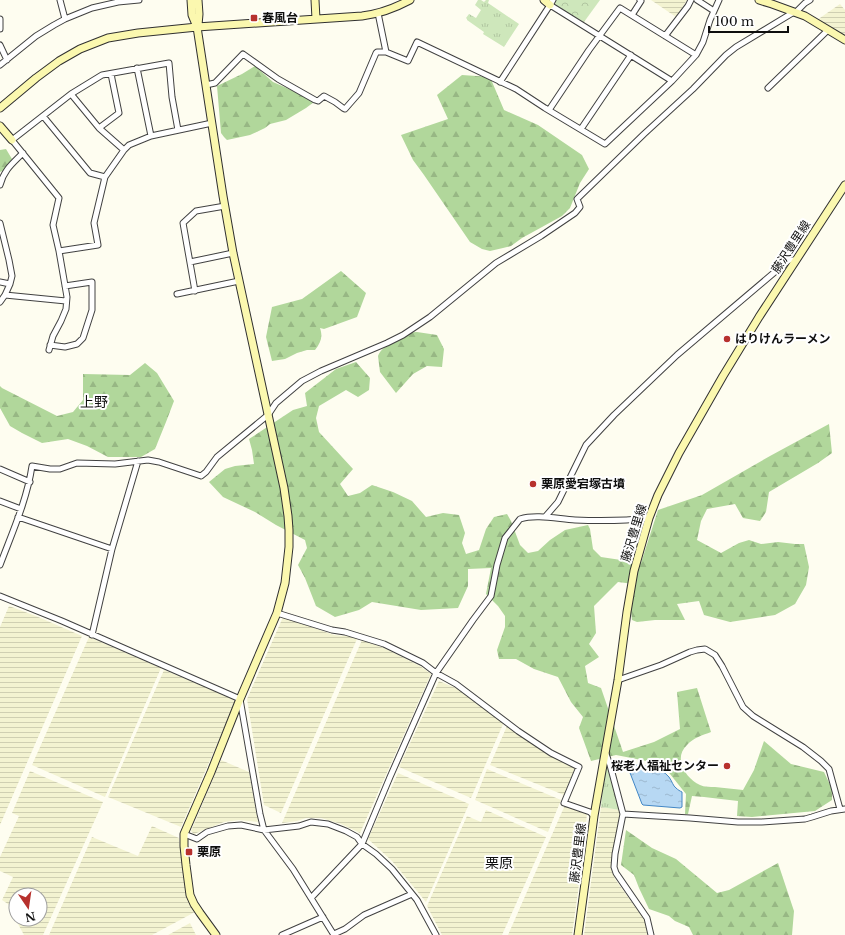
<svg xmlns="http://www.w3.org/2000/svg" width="845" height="935" font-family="'Libre Baskerville','Noto Sans JP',serif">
  <defs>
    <pattern id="farmland-rules" width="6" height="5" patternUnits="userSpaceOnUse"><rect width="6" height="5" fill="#f3f3d1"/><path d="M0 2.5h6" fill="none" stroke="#cfcfb2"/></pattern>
    <pattern id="grass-tufts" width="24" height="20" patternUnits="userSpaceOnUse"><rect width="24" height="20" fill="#cee7bb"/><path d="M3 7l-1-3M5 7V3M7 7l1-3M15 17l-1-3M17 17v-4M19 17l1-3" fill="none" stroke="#b0c5a0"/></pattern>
    <pattern id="forest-firs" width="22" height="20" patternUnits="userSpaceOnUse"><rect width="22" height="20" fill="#b1d79b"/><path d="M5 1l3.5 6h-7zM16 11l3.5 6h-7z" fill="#97b784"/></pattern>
    <pattern id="park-crowns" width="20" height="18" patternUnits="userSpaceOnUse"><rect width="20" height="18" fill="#cee7bb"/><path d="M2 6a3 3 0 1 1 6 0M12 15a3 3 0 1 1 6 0" fill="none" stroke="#b0c5a0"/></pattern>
    <pattern id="water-ripples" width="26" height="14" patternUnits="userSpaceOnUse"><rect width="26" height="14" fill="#b7d8f3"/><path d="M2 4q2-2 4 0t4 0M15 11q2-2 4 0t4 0" fill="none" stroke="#9cb8cf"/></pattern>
  </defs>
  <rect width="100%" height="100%" fill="#fefdf0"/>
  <path fill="url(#farmland-rules)" d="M651,0H687L676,17Z
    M840,4L845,10V34L844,35L817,20Z
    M9,606L36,616L82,636L0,825V627Z
    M283,617L334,635L343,636L347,635L357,639L281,813L264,805L247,699Z
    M89,637L161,668L105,797L32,765Z
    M362,640L384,648L420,666L431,674L360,833L341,824L321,818H306L297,821L282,823Z
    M164,670L233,699L235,703L181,827L108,797Z
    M439,681L458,689L504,722L471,798L399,767Z
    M507,726L547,753L575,768L564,795L490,765Z
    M221,760L249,772L258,822L239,820L224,822L194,834L191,831Z
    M487,769L561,800L548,832L475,800Z
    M30,771L103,802L43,935H24L18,924L21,922L19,919H40V895H16V914L11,906L2,900L13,877L0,871V857L19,816L12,813Z
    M398,773L469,804L426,902L392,861L368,839Z
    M565,805L587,814L578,892L572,935H508Z
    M601,807L620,810V820L612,866V871L615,879L646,922L647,935H584Z
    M486,810L546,837L502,935H442L427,906L467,816L481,822Z
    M152,826L179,838L186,892L190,903L195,912L152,935H49L92,837L138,856Z
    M190,923L196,935H168Z"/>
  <path fill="url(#grass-tufts)" d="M478,0H481L484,2L486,0H489L488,3L519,24L504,47L483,34L484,32L467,20V19L466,18L469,14L476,18L481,10L475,5Z
    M606,766L608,768L620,810L601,807L604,775Z"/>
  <path fill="url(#forest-firs)" d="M255,66L273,82L289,89L314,102L306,108L286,120L270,124L265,128L250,135L227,140L224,137L221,133L217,86L242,74Z
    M462,75L490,77L504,110L538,125L582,155L589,169L580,183L570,208L562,216L522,238L511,246L503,248L490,251L482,249L470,242L424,175L413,160L401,135L448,119L437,95Z
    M6,149L12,159L4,170L0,172V150Z
    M341,271L366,293L357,317L324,329L320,328C323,337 321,342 315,350H307L297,353L285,359L272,361L266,337L272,307L302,299Z
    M417,332L437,335L444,349L442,367L427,366L413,374L396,393L380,372L378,356C379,353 381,350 384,348C390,344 398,341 400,333Z
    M356,362L370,378L369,390L358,397L346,390L319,406L316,418L319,432L353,469L340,484L348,496L360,493L372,485L393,492L412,501L426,517L443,513L459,515L465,533L462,543L466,554L479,550L486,529L494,517L507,514L511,521L520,545L528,553L538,551L550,540L565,530L588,525L590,529L593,549L601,557L641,563L658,510L702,495L770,456L829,424L832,453L818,463L769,492L766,512L760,521L743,518L735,504L707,509L701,521L697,540L721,553L739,543L749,540L761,544L778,542L795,544H804L809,567L806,585L795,604L775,615L730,622L704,615L699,601L677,604L685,620H655L637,622L632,620L631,611L634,584L618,582L594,606L596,633L589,644L599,657L585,666L588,683L601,688L623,752L654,742L680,729L677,692L697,688L711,732C703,735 693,738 687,745C673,758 685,778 700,785C704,787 710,787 715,787C724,788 734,789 743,790L754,770L764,741L791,764L824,772L832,789V800L815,811L752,817L737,816L738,801L704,797L692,796L688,814H685L686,794L662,764L616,755L591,761L579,728L583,717L571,702L558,677L534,669L516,659H499L497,650L505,627V616L498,606L486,594L491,568L468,569V586L458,608L421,610L372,602L359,610L335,617L316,606L305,578L298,565L307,548L305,540L276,525L255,512L223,497L209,482L225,469L235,466L254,464L252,450L249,439L293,410L307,406L305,393L336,369Z
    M145,363L157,373L174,401L166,422L155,449L141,457H108L87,446L68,439L42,443L22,433L10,426L0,408V386L2,388L57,416L73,412L83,400V374L130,375Z
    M626,830L652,848L676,859L717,893L729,890L778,863L794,911L792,935H693L689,927L675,921L669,916L649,909L639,888L634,875L621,865Z"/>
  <path fill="url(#park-crowns)" d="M556,0H600L584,22L555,6L554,4Z"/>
  <path fill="url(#water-ripples)" stroke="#4287c6" d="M627,765C641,765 660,766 669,777C672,781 673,786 676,788C678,790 680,791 682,792V807L680,808L643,805L642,804Z"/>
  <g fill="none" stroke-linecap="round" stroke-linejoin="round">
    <defs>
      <path id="street" d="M60,0L65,19
        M697,0L714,11
        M550,5L672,81
        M796,12L805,3L810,0
        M378,13L386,52L408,61L417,42L516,89L545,108L605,144L672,81L696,55L703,42L710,20L719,0
        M632,15L641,1L640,0
        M0,19V29
        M665,36L688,6L691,0
        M0,45L7,60
        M0,65L36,36L54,25L65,19L92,8L118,2L139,0
        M137,68L151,136
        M500,82L550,5L553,0
        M206,85L215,83L243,54L278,79L315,100L318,101L324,96L335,102L343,108L345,109L359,93L376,53L377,52H386
        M768,88L828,30
        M71,94L99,128L124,150
        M549,110L589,50L620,8L696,55
        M43,116L90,173L105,177
        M99,128L119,113L111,74
        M581,129L631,55
        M0,185C4,170 12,164 23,153
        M0,223L9,260L12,276L10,284L5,295L0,302
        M59,251L98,245L94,223L105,177L124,150L129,145L151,136L212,123
        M190,262L233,253
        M0,282L10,284
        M195,291L183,223L196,211L225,206
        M177,294L239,281
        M5,295L66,301
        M50,345L65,347L77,344L83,338L92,310V282L65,286
        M49,350L53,336L61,321L66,309L67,297L59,251L53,225L59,198L12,140L71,94L102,75L169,63L172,97L178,130
        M0,469L30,482
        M0,501L21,509
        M18,517L112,549
        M545,517L558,502L586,445L614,415L677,355L789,260H796
        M0,565C12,533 27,500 32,466L50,469H60L77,463L115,464L148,460L159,462L201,476L206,472L217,457L268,415L276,403L302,381L321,371L387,343L403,335L430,317L496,263L541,236L575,213L580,207L577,199L644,134L693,89L726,55L736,47L794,12
        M0,596L62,621L240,699L260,814L264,830L293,869L334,935
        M277,613L332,630L345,632L384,644L423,663L436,673L456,684L518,731L551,753L579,767L564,803L590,812L594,816
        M92,635L112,549L138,461
        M618,680L661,665L690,652L697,650L705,649L715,655L722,666L743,707L753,716L803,747L821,761L829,769L832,780L840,809
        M606,754L610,765L623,814L615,854L614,867L616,873L647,918L651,935
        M623,814L690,818L738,822H762L805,819L812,817L831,811L845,809
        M184,834L197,839L207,832L228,826L241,825L264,830L299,826L311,822L328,824L346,831L357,837L362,844L376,854L392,869L417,900L436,935
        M311,898L362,844L390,777L436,673L473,620L491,596L497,565L505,538L520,519C536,514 558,519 575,520C600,521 624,521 649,518
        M334,934L345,929L364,915L412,894
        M282,935L323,917"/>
      <path id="secondary" d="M191,0L192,15L197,27L223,196L233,253L284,488L288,516L289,530V547L285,583L277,613L240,699L211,772L184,834V846L186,865L190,895L194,904L200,913L216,935
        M198,0L199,14L198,25
        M315,0L316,19
        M544,0L550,5
        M759,0L772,4L805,16L845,40
        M0,108L36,78L59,61L80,49L108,38L138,33L197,27L362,16C379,14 395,8 410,0
        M0,126L12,140
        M578,935L594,816L618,680L627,612L634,571L649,518L658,495L679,453L723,376L759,317L845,185"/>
    </defs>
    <use href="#street" stroke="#414141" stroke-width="7"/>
    <use href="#secondary" stroke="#303030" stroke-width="9"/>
    <use href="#street" stroke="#fff" stroke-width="5"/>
    <use href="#secondary" stroke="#fbf8af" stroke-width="7"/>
  </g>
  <g fill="#b7312d" stroke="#fff" stroke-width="1.5">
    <rect x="250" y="14" width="8" height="8" rx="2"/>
    <circle cx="727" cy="339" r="4"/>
    <circle cx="533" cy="484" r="4"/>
    <circle cx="727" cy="766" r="4"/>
    <rect x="185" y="848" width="8" height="8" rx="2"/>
  </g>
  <g text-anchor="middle" stroke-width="4" stroke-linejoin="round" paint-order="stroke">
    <g font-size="12" font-weight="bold" fill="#0e0e0e" stroke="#fff" text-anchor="start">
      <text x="262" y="22">春風台</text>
      <text x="735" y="343">はりけんラーメン</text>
      <text x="541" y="488">栗原愛宕塚古墳</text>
      <text x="719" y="770" text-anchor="end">桜老人福祉センター</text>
      <text x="197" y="856">栗原</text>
    </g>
    <g font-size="12" fill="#0e0e0e" stroke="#fff">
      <text transform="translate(791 247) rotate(-57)" y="4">藤沢豊里線</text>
      <text transform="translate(634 533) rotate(-73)" y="4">藤沢豊里線</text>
      <text transform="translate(578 853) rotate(-83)" y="4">藤沢豊里線</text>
    </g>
    <g font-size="14" fill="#0e0e0e" stroke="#fff">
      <text x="94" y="407">上野</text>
      <text x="499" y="868">栗原</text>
    </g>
  </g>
  <g transform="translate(28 907) rotate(167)"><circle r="19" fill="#ffffff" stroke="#9f9f9f"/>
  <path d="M0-3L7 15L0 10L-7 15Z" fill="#b7312d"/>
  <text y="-6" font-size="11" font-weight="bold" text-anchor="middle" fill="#0e0e0e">N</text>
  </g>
  <path d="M709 26v6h79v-6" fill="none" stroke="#0e0e0e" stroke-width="2"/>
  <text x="715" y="26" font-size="12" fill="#0e0e0e" stroke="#ffffff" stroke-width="3" paint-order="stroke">100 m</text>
</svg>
